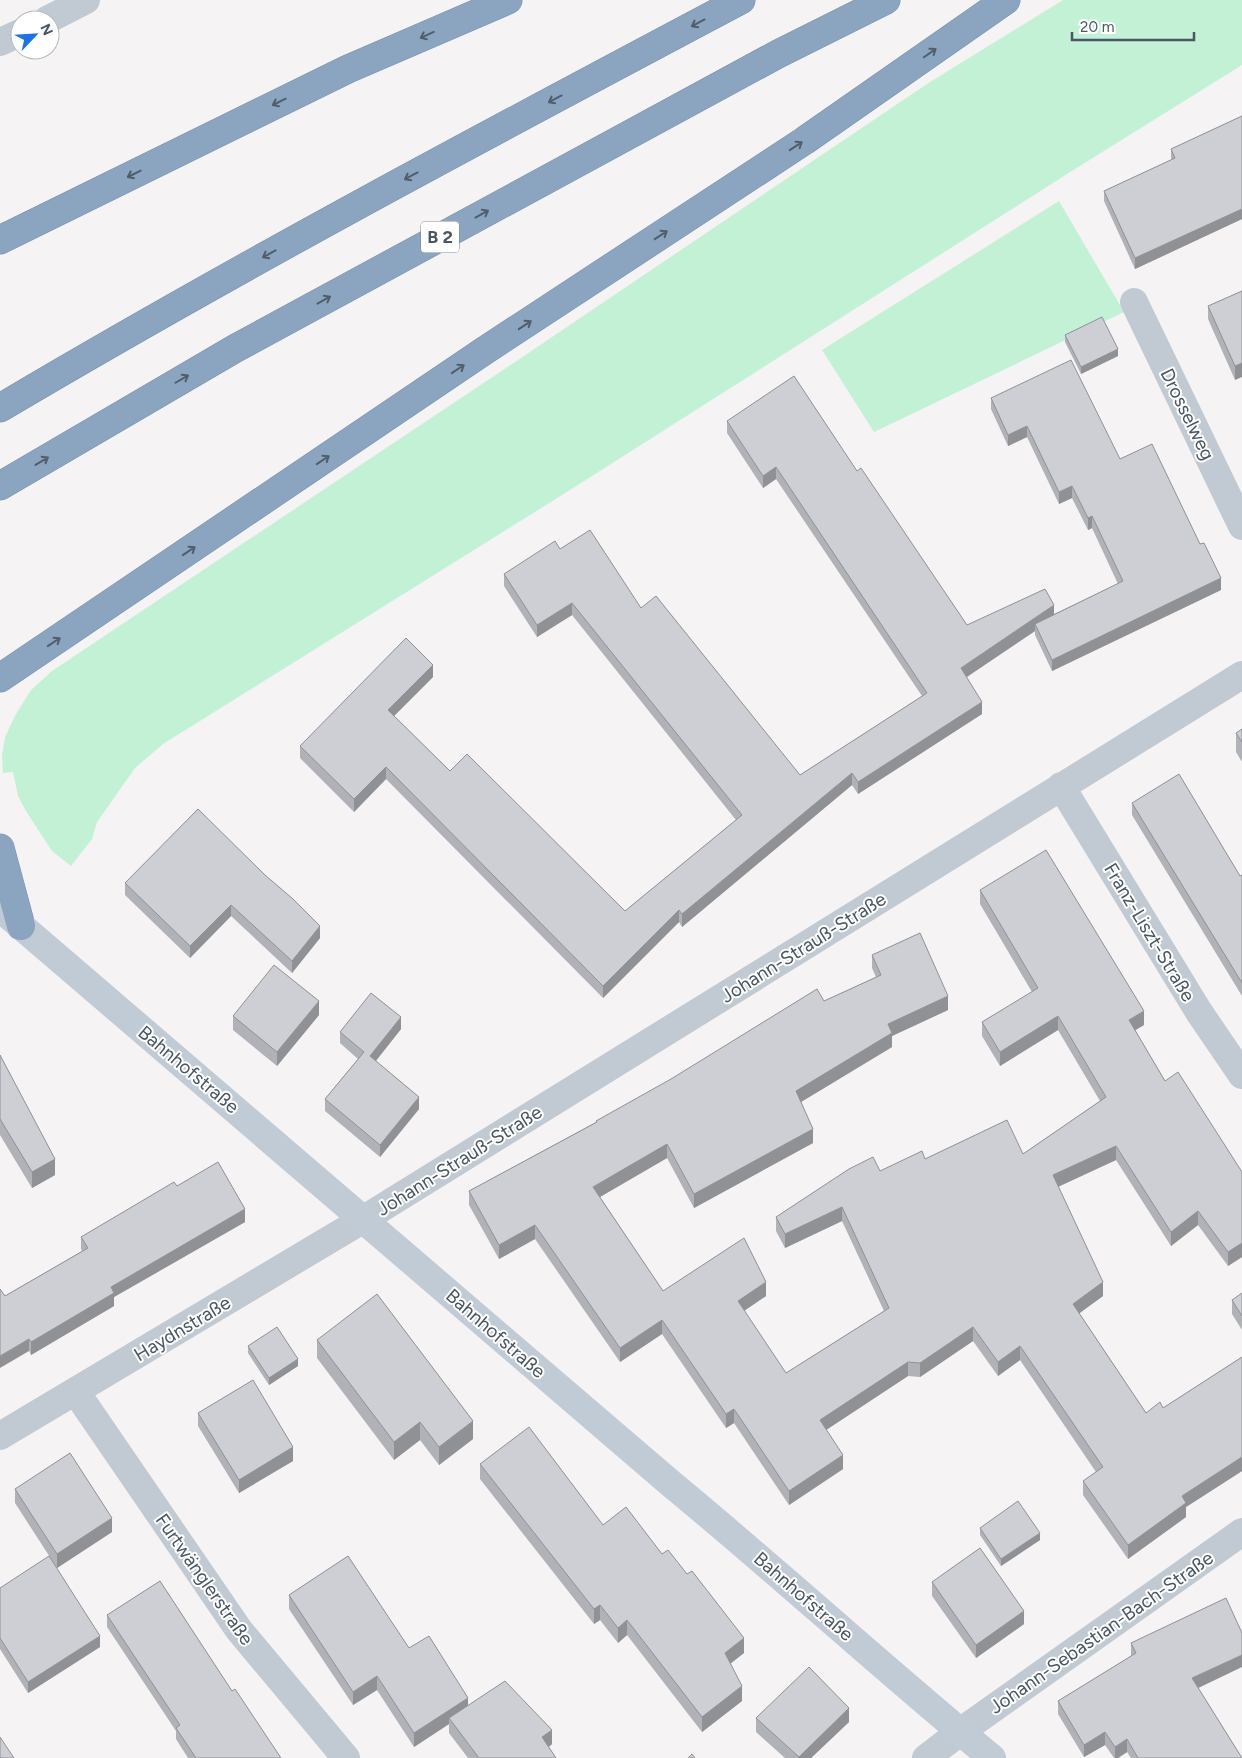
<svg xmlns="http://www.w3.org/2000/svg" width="1242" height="1758" font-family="Figtree,sans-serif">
  <rect width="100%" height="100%" fill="#f5f3f3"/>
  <path fill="#c3f1d5" d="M1063,0H1242V65L1067,174L570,490L163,744L135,768L97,822L92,839L71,866L52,851L26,811L18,796L13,772L3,773L2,756L5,737L16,714L31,690L52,671L503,370L930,82Z
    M1059,201L1124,312L874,432L822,350Z"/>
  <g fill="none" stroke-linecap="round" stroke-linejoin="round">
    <defs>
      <path id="highway" d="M0,240L348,69L508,0
        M0,408C243,264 492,132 741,0
        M0,486L236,348L778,54L886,0
        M0,678L484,351L804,141L1006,0
        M0,848L21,926"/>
    </defs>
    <use href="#highway" stroke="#7690ad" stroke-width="29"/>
    <path stroke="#c1cad2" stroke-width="28" d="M47,20L86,0
      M0,42L20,33
      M1134,302L1242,526
      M1061,786L1199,1012L1242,1075
      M76,1392L239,1630L346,1758
      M0,1436L364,1219L1242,675
      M926,1758L960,1732L1242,1532"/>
    <path stroke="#c1cbd6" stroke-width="28" d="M0,908L669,1482C778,1572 883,1668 992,1758"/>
    <use href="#highway" stroke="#8ba5c1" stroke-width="28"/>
  </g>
  <path fill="#b0b2b7" d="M1242,116V219L1135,269L1104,201V191L1171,160V149Z
    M1242,291L1235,380L1208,319V306Z
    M1065,335L1118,356L1081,374L1065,342Z
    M991,398L1120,459L1221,590L1052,671L1035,635V631L966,677L982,714L858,794L852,785L682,927L679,922L603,998L386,779L354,812L300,758V746L433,677L394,716L450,771L625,911L736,820L572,615L537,637L504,586V574L560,549L641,608L800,775L922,696L776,479L763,488L727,433V421L857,471L967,625L1054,614L1118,584L1092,528L1088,530L1072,498L1059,504L1027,437L1008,446L991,409Z
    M1242,729V762L1236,752V733Z
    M1132,803L1240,876L1242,875V996L1132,815Z
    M265,875L320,938L292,973L231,916L190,958L125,895V883Z
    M980,890L1144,1025L1135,1030L1165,1081L1242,1172V1257L1228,1266L1198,1225L1171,1246L1116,1160L1058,1187L1103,1296L1079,1313L1146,1413L1163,1408L1242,1357V1471L1186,1507V1517L1128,1559L1083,1495V1481L1096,1472L1020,1360L998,1376L973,1341L920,1377L908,1376L826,1430L843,1469L789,1505L734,1423L726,1428L662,1334L620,1362L535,1239L499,1259L469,1205V1191L596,1122V1121L824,1001L876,977L872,968V955L948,1010L892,1036V1047L801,1102L813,1143L694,1208L667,1158L600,1197L663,1291L766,1296L744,1311L786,1373L884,1311L842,1221L785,1248L776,1231V1217L880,1171L925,1159L1023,1154L1100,1101L1058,1030L1000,1066L982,1036V1022L1032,992L980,904Z
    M319,1015L277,1066L233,1030V1016Z
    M401,1029L376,1061L419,1109L380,1157L325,1111V1099L358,1059L340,1043V1032Z
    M0,1055L55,1175L32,1188L0,1135Z
    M177,1186L245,1222L114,1297V1306L31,1355L5,1296L82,1251L81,1249V1237Z
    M1242,1293V1330L1232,1314V1300Z
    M317,1340L473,1439L439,1465L420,1440L394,1460L317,1358Z
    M248,1346L298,1366L269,1385L248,1353Z
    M198,1413L293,1461L239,1493L198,1426Z
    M480,1464L662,1554L687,1574L744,1653L730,1663L742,1701L702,1732L627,1635L618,1643L600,1620L594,1624L480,1479Z
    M15,1489L112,1532L57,1568L15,1503Z
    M980,1528L1040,1540L1001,1566L980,1535Z
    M932,1582L1024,1624L976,1658L932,1596Z
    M0,1588L100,1647L28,1693L0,1649Z
    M289,1595L409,1648L468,1705L552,1744L549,1747L556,1758H468L449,1733V1724L414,1747L377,1690L353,1705L289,1609Z
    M107,1615L232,1691L281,1758H188L176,1739V1731L107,1627Z
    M1131,1643L1198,1688L1242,1758H1131L1127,1752L1118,1758H1114L1105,1745L1084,1757L1058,1714V1701L1131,1656Z
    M756,1718L849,1722L811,1758H785L756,1732Z"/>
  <path fill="#909195" d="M1242,209V219L1135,269V258Z
    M1118,349V356L1081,374V367Z
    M1242,363V377L1235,380V366Z
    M1027,426V437L1008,446V435Z
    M776,467V479L763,488V476Z
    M1072,486V498L1059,504V492Z
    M1092,516V528L1088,530V518Z
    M1221,578V590L1052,671V660Z
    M572,603V615L537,637V625Z
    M1054,605V618L1035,624V631L961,681V668Z
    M433,665V677L388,722V710Z
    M982,702V714L858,794V782Z
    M386,767V779L354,812V799Z
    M852,773V785L682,927V914Z
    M231,905V916L190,958V946Z
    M679,910V922L603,998V986Z
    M320,926V938L292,973V961Z
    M948,996V1010L892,1036V1047L796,1105V1091L888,1024Z
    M319,1001V1015L277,1066V1052Z
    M1144,1011V1025L1129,1034V1020Z
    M1058,1016V1030L1000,1066V1052Z
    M401,1017V1029L370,1068V1056Z
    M419,1097V1109L380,1157V1145Z
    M813,1129V1143L694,1208V1194Z
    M667,1144V1158L593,1201V1187Z
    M1116,1146V1160L1053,1189V1175Z
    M55,1159V1175L32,1188V1172Z
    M842,1207V1221L785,1248V1234Z
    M245,1209V1222L114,1297V1306L31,1355V1342L111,1287Z
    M1198,1211V1225L1171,1246V1232Z
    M535,1225V1239L499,1259V1245Z
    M1242,1243V1257L1228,1266V1252Z
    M766,1282V1296L738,1315V1301Z
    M1103,1282V1296L1073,1318V1304Z
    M662,1320V1334L620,1362V1348Z
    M973,1327V1341L920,1377V1363Z
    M29,1339V1351L0,1368V1356Z
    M1020,1346V1360L998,1376V1362Z
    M298,1359V1366L269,1385V1378Z
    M908,1362V1376L820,1434V1420Z
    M734,1409V1423L726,1428V1414Z
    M473,1421V1439L439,1465V1447Z
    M420,1422V1440L394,1460V1442Z
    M293,1447V1461L239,1493V1480Z
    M843,1455V1469L789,1505V1491Z
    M1242,1457V1471L1186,1507V1517L1128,1559V1545L1182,1496Z
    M112,1518V1532L57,1568V1554Z
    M1040,1533V1540L1001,1566V1559Z
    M600,1605V1620L594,1624V1609Z
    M1024,1611V1624L976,1658V1645Z
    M627,1620V1635L618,1643V1628Z
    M100,1636V1647L28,1693V1682Z
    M744,1638V1653L725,1668V1653Z
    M1242,1655V1667L1192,1691V1678Z
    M377,1676V1690L353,1705V1692Z
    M742,1686V1701L702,1732V1717Z
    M468,1698V1711L449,1718V1724L414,1747V1733Z
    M849,1708V1722L811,1758H799V1757Z
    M552,1730V1744L542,1752V1737Z
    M1105,1732V1745L1084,1757V1745Z
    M1127,1739V1752L1118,1758H1115V1747Z"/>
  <path fill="#cdcfd5" stroke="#909195" d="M1242,116V209L1135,258L1104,191L1175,158L1171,149Z
    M1242,291V363L1235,366L1208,306Z
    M1102,317L1118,349L1081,367L1065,335Z
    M1071,360L1120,459L1152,444L1200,544L1204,543L1221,578L1052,660L1035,624L1123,581L1092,516L1088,518L1072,486L1059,492L1027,426L1008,435L991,398Z
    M794,376L857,471L861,468L967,625L1045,589L1054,605L961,668L982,702L858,782L852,773L682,914L679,910L603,986L386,767L354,799L300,746L406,638L433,665L388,710L450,771L467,754L625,911L742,815L572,603L537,625L504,574L555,541L560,549L590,530L641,608L656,596L800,775L927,693L776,467L763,476L727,421Z
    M1242,729V742L1236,733Z
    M1179,774L1240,876L1242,875V983L1132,803Z
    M198,809L265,875L293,899L320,926L292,961L231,905L190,946L125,883Z
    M1046,850L1144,1011L1129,1020L1165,1081L1178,1072L1242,1172V1243L1228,1252L1198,1211L1171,1232L1116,1146L1053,1175L1103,1282L1073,1304L1146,1413L1160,1402L1163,1408L1242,1357V1457L1182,1496L1186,1503L1128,1545L1083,1481L1103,1467L1020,1346L998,1362L973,1327L920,1363L908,1362L820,1420L843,1455L789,1491L734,1409L726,1414L662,1320L620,1348L535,1225L499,1245L469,1191L597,1122L596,1121L671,1079L817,989L824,1001L881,975L872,955L920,933L948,996L888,1024L892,1033L796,1091L813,1129L694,1194L667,1144L593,1187L663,1291L744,1238L766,1282L738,1301L786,1373L889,1308L842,1207L785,1234L776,1217L849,1169L873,1157L880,1171L922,1151L925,1159L1007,1120L1023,1154L1106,1097L1058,1016L1000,1052L982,1022L1038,988L980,890Z
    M274,965L319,1001L277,1052L233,1016Z
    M371,993L401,1017L370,1056L419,1097L380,1145L325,1099L364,1052L340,1032Z
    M0,1055L55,1159L32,1172L0,1119Z
    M218,1162L245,1209L111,1287L114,1293L31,1342L29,1339L0,1356V1289L5,1296L88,1248L81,1237L174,1182L177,1186Z
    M1242,1293V1316L1232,1300Z
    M377,1294L473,1421L439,1447L420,1422L394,1442L317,1340Z
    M277,1327L298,1359L269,1378L248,1346Z
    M253,1380L293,1447L239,1480L198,1413Z
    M529,1427L603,1525L626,1507L662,1554L668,1550L687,1574L692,1571L744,1638L725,1653L742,1686L702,1717L627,1620L618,1628L600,1605L594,1609L480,1464Z
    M70,1453L112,1518L57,1554L15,1489Z
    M1018,1501L1040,1533L1001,1559L980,1528Z
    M980,1548L1024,1611L976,1645L932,1582Z
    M49,1556L100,1636L28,1682L0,1638V1588Z
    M348,1556L409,1648L429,1636L468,1698L414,1733L377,1676L353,1692L289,1595Z
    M160,1581L232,1691L235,1689L281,1758H196L176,1728L180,1725L107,1615Z
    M1226,1598L1242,1633V1655L1192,1678L1242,1758H1138L1127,1739L1115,1747L1105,1732L1084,1745L1058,1701L1136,1653L1131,1643Z
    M809,1667L849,1708L799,1757L756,1718Z
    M505,1681L552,1730L542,1737L556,1758H479L449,1718Z
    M0,1737L14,1758H0Z
    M692,1754L695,1758H688Z"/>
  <defs><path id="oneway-shaft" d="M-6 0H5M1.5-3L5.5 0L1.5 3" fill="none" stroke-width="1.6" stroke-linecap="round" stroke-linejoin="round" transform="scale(1.25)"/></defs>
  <g stroke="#505e6b">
    <use href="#oneway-shaft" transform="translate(698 23) rotate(152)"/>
    <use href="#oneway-shaft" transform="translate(427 35) rotate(156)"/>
    <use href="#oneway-shaft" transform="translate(930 53) rotate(-35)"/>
    <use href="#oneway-shaft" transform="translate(555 99) rotate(152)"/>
    <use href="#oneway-shaft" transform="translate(279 102) rotate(154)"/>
    <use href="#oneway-shaft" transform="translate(796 146) rotate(-33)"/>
    <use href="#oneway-shaft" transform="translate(134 174) rotate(154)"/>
    <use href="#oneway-shaft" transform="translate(411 176) rotate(152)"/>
    <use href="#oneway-shaft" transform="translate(482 214) rotate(-29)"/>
    <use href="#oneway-shaft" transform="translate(661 235) rotate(-33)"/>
    <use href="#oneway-shaft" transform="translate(269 254) rotate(151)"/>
    <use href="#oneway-shaft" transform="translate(324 300) rotate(-29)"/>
    <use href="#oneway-shaft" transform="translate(525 325) rotate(-33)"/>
    <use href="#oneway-shaft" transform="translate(458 369) rotate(-34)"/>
    <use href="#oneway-shaft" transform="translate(182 379) rotate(-30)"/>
    <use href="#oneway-shaft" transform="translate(323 460) rotate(-34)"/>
    <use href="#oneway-shaft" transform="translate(42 461) rotate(-31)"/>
    <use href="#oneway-shaft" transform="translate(189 551) rotate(-34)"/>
    <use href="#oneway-shaft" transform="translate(54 642) rotate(-34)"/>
  </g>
  <g text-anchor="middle" stroke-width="4" stroke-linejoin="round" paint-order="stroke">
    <rect fill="#fff" stroke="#808990" stroke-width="1" x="421" y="221.5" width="38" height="31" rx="4"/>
    <g font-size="18" font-weight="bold" fill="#4a5661">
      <text x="440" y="243">B 2</text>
    </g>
    <g font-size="19" fill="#4a5661" stroke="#fff">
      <text transform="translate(1188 414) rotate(64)" y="7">Drosselweg</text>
      <text transform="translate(1150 932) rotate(59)" y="7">Franz-Liszt-Straße</text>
      <text transform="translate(803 947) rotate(-32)" y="7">Johann-Strauß-Straße</text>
      <text transform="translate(189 1069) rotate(40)" y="7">Bahnhofstraße</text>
      <text transform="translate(459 1160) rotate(-32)" y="7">Johann-Strauß-Straße</text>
      <text transform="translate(182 1328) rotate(-31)" y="7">Haydnstraße</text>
      <text transform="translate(496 1333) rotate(41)" y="7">Bahnhofstraße</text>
      <text transform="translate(205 1579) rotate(55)" y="7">Furtwänglerstraße</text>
      <text transform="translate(804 1596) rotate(41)" y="7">Bahnhofstraße</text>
      <text transform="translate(1101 1632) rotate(-35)" y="7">Johann-Sebastian-Bach-Straße</text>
    </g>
  </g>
  <g transform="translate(35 35) rotate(65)"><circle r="24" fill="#ffffff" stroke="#b7bbc0"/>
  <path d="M0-4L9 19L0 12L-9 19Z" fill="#1a73e8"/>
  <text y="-8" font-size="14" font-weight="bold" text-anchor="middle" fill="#4a5661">N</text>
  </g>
  <path d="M1072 32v8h122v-8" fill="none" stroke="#4a5661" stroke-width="2.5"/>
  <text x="1080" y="32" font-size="15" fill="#4a5661" stroke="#ffffff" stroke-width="4" paint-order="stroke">20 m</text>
</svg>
